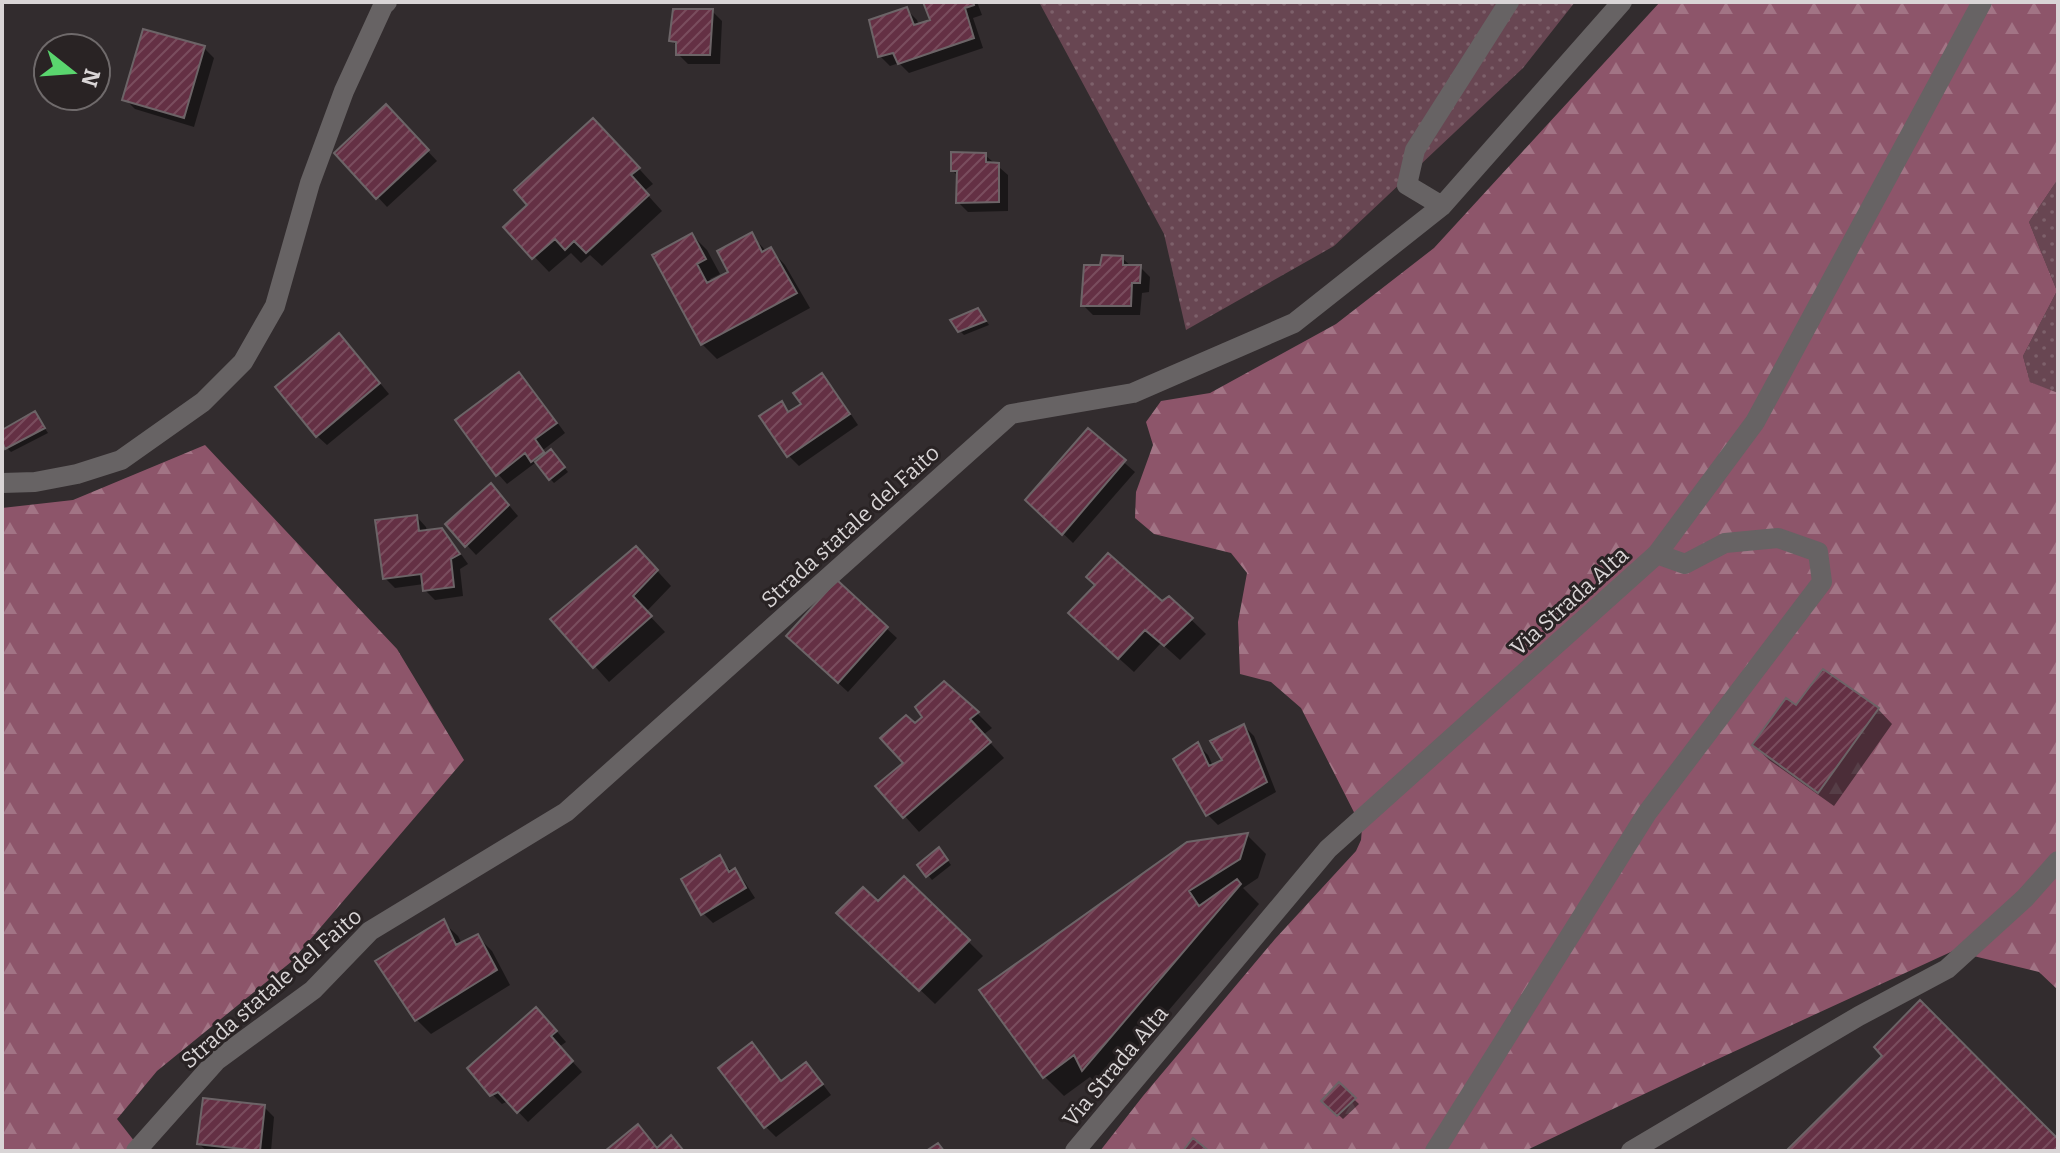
<svg xmlns="http://www.w3.org/2000/svg" width="2060" height="1153" font-family="Bitter,serif">
  <defs>
    <pattern id="green-dots" width="8" height="8" patternUnits="userSpaceOnUse" patternTransform="scale(2)"><rect width="8" height="8" fill="#684652"/><path d="M2 2h.1M6 6h.1" fill="none" stroke="#7d606a" stroke-width="1.8" stroke-linecap="round"/></pattern>
    <pattern id="forest-firs" width="22" height="20" patternUnits="userSpaceOnUse" patternTransform="scale(2)"><rect width="22" height="20" fill="#8d556a"/><path d="M5 1l3.5 6h-7zM16 11l3.5 6h-7z" fill="#a27485"/></pattern>
    <pattern id="building-hatch" width="6" height="6" patternUnits="userSpaceOnUse" patternTransform="scale(2)"><rect width="6" height="6" fill="#643044"/><path d="M-1 1l2-2M0 6l6-6M5 7l2-2" fill="none" stroke="#7a4d5e"/></pattern>
  </defs>
  <rect width="100%" height="100%" fill="#322c2e"/>
  <path fill="url(#green-dots)" d="M1039,2H1575L1523,68L1334,246L1186,330L1164,234Z
    M2058,179V393H2055L2030,382L2023,356L2057,291L2029,222Z"/>
  <path fill="url(#forest-firs)" d="M1660,2H2058V179L2029,222L2057,291L2023,356L2030,382L2058,393V990L2039,972L1953,951L1707,1064L1525,1151H1100L1143,1096L1275,939L1356,851L1361,840L1362,828L1301,708L1271,682L1240,674L1238,622L1247,573L1231,553L1154,534L1135,518L1136,492L1153,445L1146,422L1161,401L1210,393L1336,324L1434,248Z
    M205,445L397,649L464,760L291,962L157,1071L117,1119L142,1151H2V508L73,500Z"/>
  <path fill="#0007" d="M929,2H977L982,15L973,18L983,48L909,73L899,63L890,66L880,56L907,10L917,20L919,26L933,22Z
    M712,11L722,21L720,64H688L678,54V47L671,40Z
    M145,31L204,48L214,58L194,127L135,109L125,99Z
    M386,107L437,161L387,207L337,153Z
    M608,135L653,184L644,191L662,211L602,266L590,255L581,263L571,253L549,272L506,227Z
    M985,155L1008,175V211L968,212L958,202L959,177L953,171Z
    M692,235L707,250L720,274L710,279L712,283L731,273L751,235L767,252L771,250L785,265L810,308L717,359L702,344Z
    M1122,258L1132,267H1140L1150,277L1149,292L1142,293L1140,315H1093L1083,305L1102,267Z
    M982,315L989,325L964,335L960,331Z
    M349,346L389,394L327,445L317,436Z
    M519,374L529,384L565,433L543,450L547,455L555,456L568,472L554,483L535,463L507,484L498,474Z
    M822,376L832,386L858,425L799,466L789,456L762,417L781,404L790,413L804,405Z
    M35,414L48,433L11,452L7,448L2,432Z
    M1088,431L1135,472L1073,543L1028,500Z
    M500,495L518,516L476,555L448,525Z
    M417,517L426,527L427,532L441,530L451,540L468,564L460,569L463,596L435,600L425,590L424,584L395,588L385,578Z
    M650,563L671,586L646,612L665,632L609,682L553,619Z
    M837,583L897,638L848,692L798,646Z
    M1169,598L1206,634L1180,660L1161,643L1134,672L1085,628L1162,604Z
    M1797,708L1878,709L1892,724L1834,806L1769,760L1754,745Z
    M977,713L992,728L983,735L1004,758L919,832L878,786L906,763L915,726Z
    M1244,726L1254,736L1276,792L1218,825L1208,815L1175,759L1198,745L1208,755L1213,766L1224,761Z
    M1247,835L1266,854L1258,878L1243,888L1259,904L1102,1089L1090,1077L1064,1096L1045,1077L981,991Z
    M943,854L951,865L932,880L928,875Z
    M720,858L732,872L735,871L744,881L755,898L713,923L703,913Z
    M904,878L983,956L935,1004L854,927Z
    M443,922L458,936L462,944L478,937L492,951L510,985L431,1034L416,1019Z
    M546,1019L566,1042L559,1047L582,1072L528,1122L508,1101L502,1104L492,1094Z
    M752,1044L762,1054L782,1082L815,1074L831,1095L776,1137L766,1127L721,1068Z
    M1339,1085L1359,1104L1343,1119L1324,1101Z
    M264,1107L274,1117L271,1151H207L199,1144Z
    M638,1127L658,1150L671,1138L684,1151H608Z"/>
  <path fill="url(#building-hatch)" stroke="#6c6467" stroke-width="2" d="M923,2H973L974,5L965,8L974,38L898,64L893,53L878,57L869,20L907,7L914,25L930,20Z
    M673,9H713L710,55H676V42L669,41Z
    M143,29L205,46L184,118L122,100Z
    M386,104L429,150L376,199L334,153Z
    M593,118L640,168L631,175L649,195L586,253L574,241L565,250L555,239L532,259L503,227L527,205L514,190Z
    M951,152L986,153V162L999,163V202L956,203L957,171H951Z
    M752,232L762,252L771,247L797,293L701,345L652,255L692,233L706,259L697,264L707,283L728,272L717,251Z
    M1102,255L1123,256V265H1141L1140,283H1132L1131,306H1081L1084,265H1100Z
    M978,308L986,321L958,332L950,320Z
    M339,333L380,383L316,437L275,387Z
    M519,372L557,423L535,439L544,452L531,462L525,453L496,476L455,420Z
    M822,373L850,414L787,457L759,416L782,401L788,412L801,404L793,393Z
    M35,411L45,428L5,449L2,441V430Z
    M1088,428L1126,460L1062,535L1025,500Z
    M551,449L565,467L549,480L535,462Z
    M491,483L509,505L465,547L445,524Z
    M417,515L419,531L442,528L460,554L451,559L454,587L423,591L421,574L383,579L375,520Z
    M636,546L658,570L633,596L652,616L593,668L550,619Z
    M1108,553L1162,601L1169,596L1193,618L1164,646L1145,630L1118,659L1068,613L1095,585L1086,577Z
    M837,580L888,627L838,683L786,636Z
    M1823,669L1879,708L1818,793L1752,745L1786,698L1796,705Z
    M944,681L979,712L970,719L991,742L903,818L875,786L903,763L880,738L906,715L915,723L922,717L915,707Z
    M1244,724L1267,782L1206,816L1173,759L1198,742L1209,766L1222,760L1210,741Z
    M1248,833L1240,859L1189,891L1199,906L1237,879L1241,884L1082,1071L1074,1055L1043,1078L979,990L1187,842Z
    M939,847L948,860L926,877L917,865Z
    M720,855L729,872L735,868L746,888L701,915L681,879Z
    M904,876L970,940L919,991L836,913L863,887L878,901Z
    M444,919L456,945L478,934L497,970L415,1021L375,961Z
    M1920,1000L2058,1139L2057,1151H1786L1882,1056L1874,1047Z
    M536,1007L557,1031L551,1036L573,1061L517,1113L498,1092L490,1096L467,1068Z
    M752,1042L781,1081L806,1062L823,1084L764,1128L718,1068Z
    M1339,1082L1356,1098L1337,1116L1321,1101Z
    M203,1098L265,1105L260,1151L197,1144Z
    M638,1124L657,1148L671,1135L683,1150L605,1151Z
    M1193,1138L1209,1151H1183Z
    M938,1143L944,1151H926Z"/>
  <g fill="none" stroke-linecap="round" stroke-linejoin="round">
    <path stroke="#676364" stroke-width="20" d="M1442,206L1407,185L1415,150L1509,2
      M2,483L35,482L77,474L121,460L203,402L243,362L275,306L310,183L344,91L383,6L387,2
      M136,1151L216,1061L313,990L370,931L566,812L1011,414L1133,393L1294,323L1442,206L1622,2
      M1075,1151L1328,849L1657,554L1755,422L1982,2
      M1435,1151L1647,813L1822,582L1818,552L1778,538L1725,543L1685,564L1657,554
      M1631,1151L1859,1016L1947,969L2025,898L2058,861"/>
  </g>
  <g text-anchor="middle" stroke-width="6" stroke-linejoin="round" paint-order="stroke">
    <g font-size="22" fill="#d9d5d6" stroke="#292324">
      <text transform="translate(850 526) rotate(-42)" y="8">Strada statale del Faito</text>
      <text transform="translate(1569 601) rotate(-42)" y="8">Via Strada Alta</text>
      <text transform="translate(271 988) rotate(-41)" y="8">Strada statale del Faito</text>
      <text transform="translate(1115 1066) rotate(-50)" y="8">Via Strada Alta</text>
    </g>
  </g>
  <rect width="2060" height="1153" fill="none" stroke="#d9d5d6" stroke-width="8"/>
  <g transform="translate(72 72) rotate(107)"><circle r="38" fill="#292324" stroke="#6f6a6b" stroke-width="2"/>
  <path d="M0-6L14 30L0 20L-14 30Z" fill="#5ad56e"/>
  <text y="-12" font-size="22" font-weight="bold" text-anchor="middle" fill="#d9d5d6">N</text>
  </g>
</svg>
